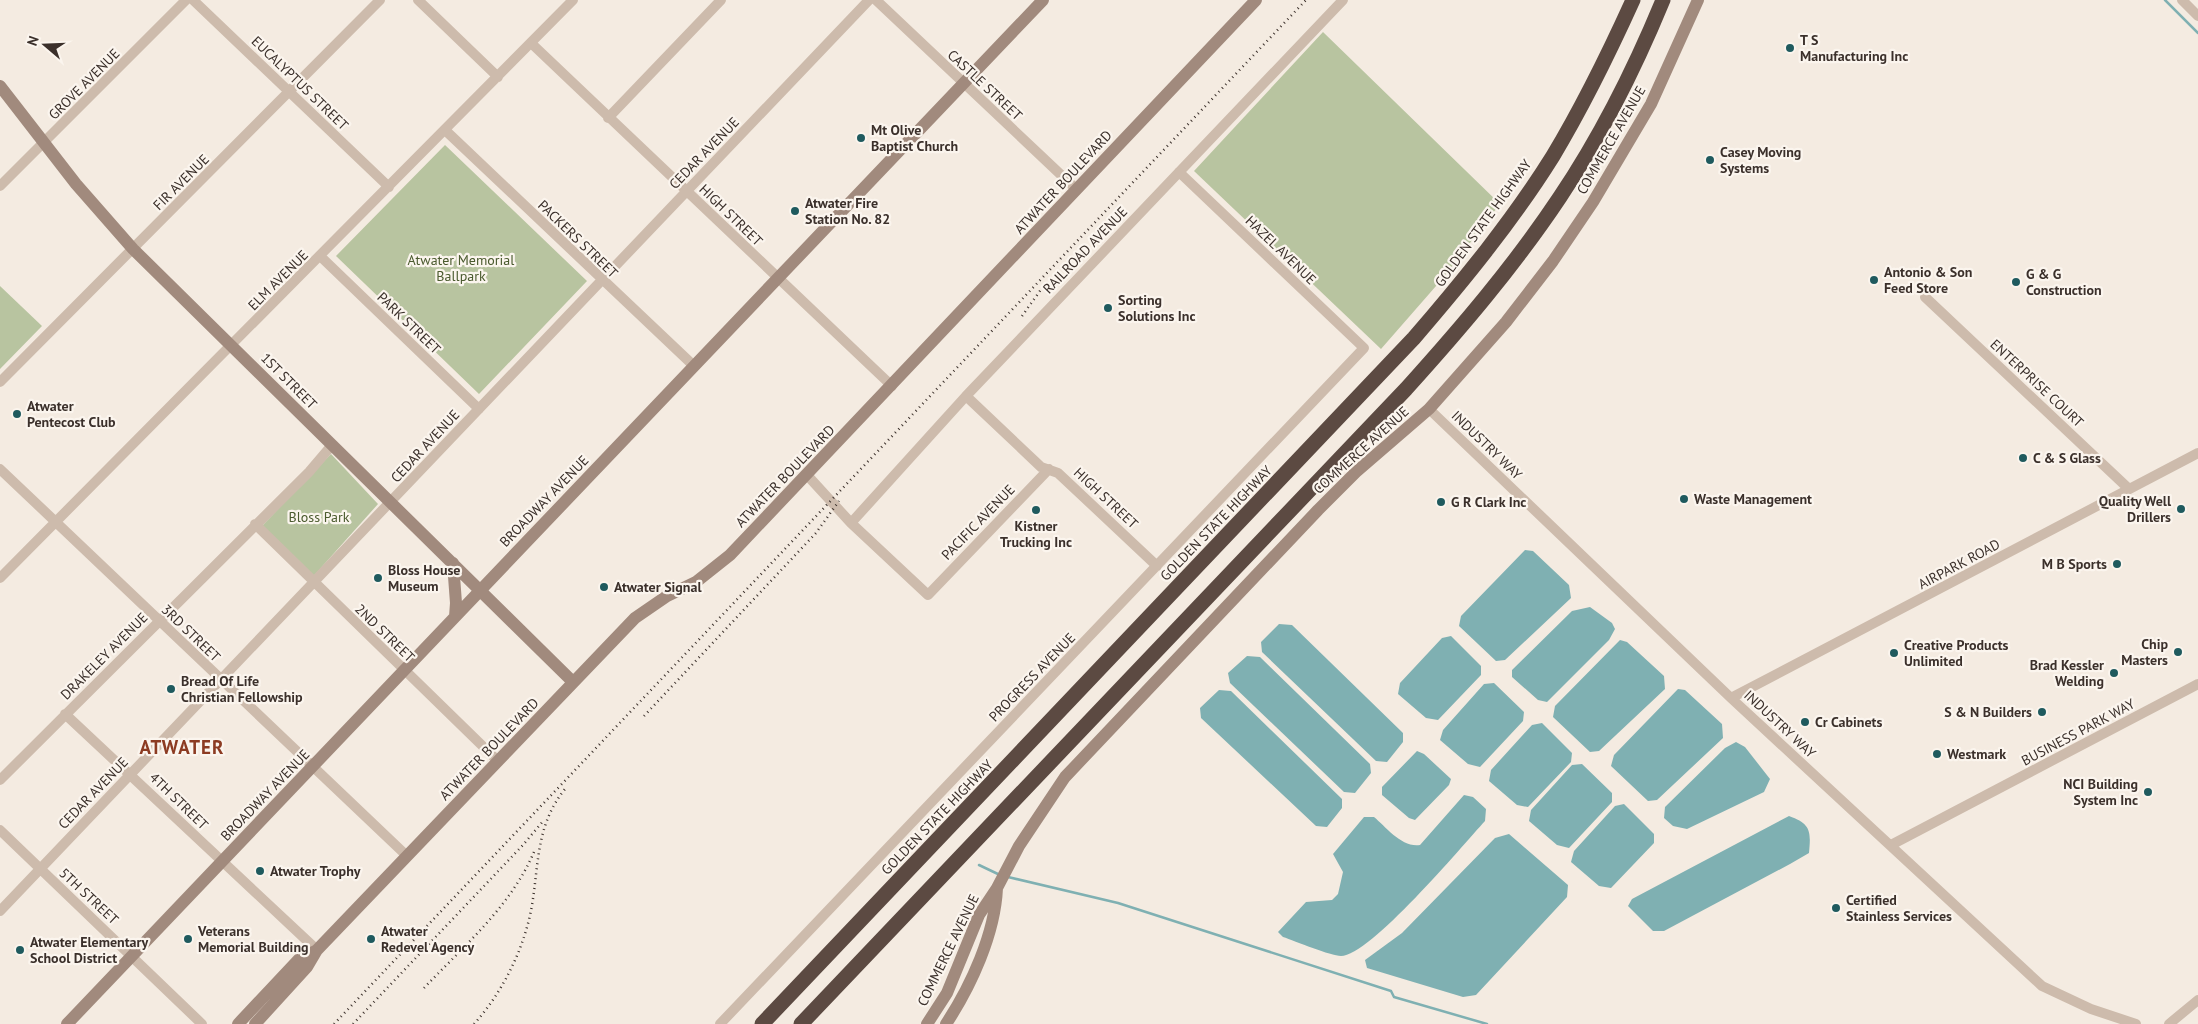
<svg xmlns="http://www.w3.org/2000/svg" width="2198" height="1024" font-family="'PT Sans',sans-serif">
  <rect width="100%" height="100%" fill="#f4ebe1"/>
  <path fill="#b8c4a0" d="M1323,32L1500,204L1443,278L1381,349L1194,171Z
    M445,145L587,281L479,394L336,256Z
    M0,286L42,326L0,369Z
    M331,454L378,504L311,579L261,527Z"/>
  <path fill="#7fb0b2" d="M1525,550L1533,551L1569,585L1571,598L1505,660L1496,661L1459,626L1461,616Z
    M1590,607L1612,623L1615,629L1609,640L1547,702L1538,700L1512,677V670L1572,611Z
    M1279,624L1292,625L1403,733V742L1387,762L1376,761L1262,652L1261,642Z
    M1451,636L1481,666V675L1438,720L1426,718L1398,694L1400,683L1442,638Z
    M1620,640L1627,642L1664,676L1665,689L1599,751L1590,752L1553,717L1555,706Z
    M1247,656L1260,657L1370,764L1371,773L1355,793L1344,792L1230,683L1228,673Z
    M1494,683L1524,712L1523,721L1480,767L1468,764L1440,740L1443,730L1484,684Z
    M1678,689L1685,690L1722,724L1723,738L1657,800L1648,801L1611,766L1614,755Z
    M1219,690L1231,691L1342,799V808L1327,827L1316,826L1201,718L1200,708Z
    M1542,723L1572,753L1571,762L1528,807L1517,805L1489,781L1491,770L1532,725Z
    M1736,742L1745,747L1770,779L1764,792L1687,829L1673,826L1664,818L1665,807L1725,748Z
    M1417,751L1424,754L1451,779L1449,785L1415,820L1409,818L1382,795V787Z
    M1582,764L1612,793V802L1569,848L1557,845L1529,821L1531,810L1572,765Z
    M1464,795L1473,797L1486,809L1485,821C1462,846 1370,956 1341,956C1331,956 1295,941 1283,937L1278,932L1306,902L1332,900L1338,894L1343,872L1333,854L1364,817H1374C1386,827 1402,848 1420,845Z
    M1624,804L1654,834V843L1611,888L1599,886L1571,862L1574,851L1615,806Z
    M1789,816C1811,824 1811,831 1809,853L1790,864L1664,931H1653L1628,906L1632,899Z
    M1509,834L1568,885L1567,897L1476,995L1463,997L1367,968L1365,960L1402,933L1495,838Z"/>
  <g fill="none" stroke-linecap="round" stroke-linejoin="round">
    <path stroke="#7fb0b2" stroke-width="2.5" d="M2165,0L2198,33
      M979,865L1000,875
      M1008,877L1118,903L1391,991L1394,997L1487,1024"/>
    <path stroke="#cdbbac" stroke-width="10" d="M193,0L389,187
      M418,0L498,77
      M876,0L1076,189
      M2182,0L2198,16
      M531,43L892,386
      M608,118L721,0
      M445,130L694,366
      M0,186L186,0
      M320,256L479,409
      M1925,297L2129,489
      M0,382L380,0
      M966,396L1041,467L1058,473L1157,566
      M1429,409L1731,698L2042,986L2091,1009L2136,1024
      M0,469L407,856
      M807,475L851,523L928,595L1049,469
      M851,523L966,396L1343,0
      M255,524L498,761
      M0,578L573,0
      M1731,698L2198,453
      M65,714L317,950
      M0,780L309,472L332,445
      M0,830L202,1024
      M1891,845L2198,684
      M0,911L869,0
      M720,1024L1364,348L1179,172
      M2169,1024L2198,1000"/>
    <path stroke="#a18a7d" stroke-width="12" d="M0,86L76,184L133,249L573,682
      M453,563L456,603L455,617
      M67,1024L1043,0
      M238,1024L299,959L317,950
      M255,1024L307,967L317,950L635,618L667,596L696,582L730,555L1256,0
      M927,1024L947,993L979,915L997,888L1019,846L1065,777L1318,510L1356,472L1429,409L1506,322L1553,261L1593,202L1651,104L1698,0
      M946,1024C971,986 995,934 997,888"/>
    <path stroke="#5c4a42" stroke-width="15" d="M762,1024L1414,338C1464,280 1513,220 1553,156C1583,106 1609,53 1633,0
      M801,1024L1406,389C1461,328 1514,266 1560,197C1601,136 1635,68 1663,0"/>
    <path stroke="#3b302b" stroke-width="2.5" stroke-dasharray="1 4" stroke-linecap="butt" d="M1022,316L1045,284
      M644,716L816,533L839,501
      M424,988C464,946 511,906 534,852
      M334,1024L1306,0
      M353,1024L523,845L544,820
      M474,1024C503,992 525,947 532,905C539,863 536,825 565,789"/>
  </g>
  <g fill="#1f5a5e" stroke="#fbf5ee" stroke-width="2">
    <circle cx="1790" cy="48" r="5"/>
    <circle cx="861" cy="138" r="5"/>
    <circle cx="1710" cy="160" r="5"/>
    <circle cx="795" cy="211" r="5"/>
    <circle cx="1874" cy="280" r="5"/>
    <circle cx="2016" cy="282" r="5"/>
    <circle cx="1108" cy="308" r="5"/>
    <circle cx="17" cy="414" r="5"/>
    <circle cx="2023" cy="458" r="5"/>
    <circle cx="1684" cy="499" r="5"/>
    <circle cx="1441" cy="502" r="5"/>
    <circle cx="2181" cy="509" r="5"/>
    <circle cx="1036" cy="510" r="5"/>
    <circle cx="2117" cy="564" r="5"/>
    <circle cx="378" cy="578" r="5"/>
    <circle cx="604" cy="587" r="5"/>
    <circle cx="2178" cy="652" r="5"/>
    <circle cx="1894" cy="653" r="5"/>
    <circle cx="2114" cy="673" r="5"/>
    <circle cx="171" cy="689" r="5"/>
    <circle cx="2042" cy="712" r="5"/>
    <circle cx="1805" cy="722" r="5"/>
    <circle cx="1937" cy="754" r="5"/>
    <circle cx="2148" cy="792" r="5"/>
    <circle cx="260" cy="871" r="5"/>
    <circle cx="1836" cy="908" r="5"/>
    <circle cx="188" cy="939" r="5"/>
    <circle cx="371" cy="939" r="5"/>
    <circle cx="20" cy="950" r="5"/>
  </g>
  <g text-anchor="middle" stroke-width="4.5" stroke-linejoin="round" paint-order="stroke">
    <g font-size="14" font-weight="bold" fill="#3b302b" stroke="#fbf5ee" text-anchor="start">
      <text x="1800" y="45">T S<tspan x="1800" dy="16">Manufacturing Inc</tspan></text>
      <text x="871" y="135">Mt Olive<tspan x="871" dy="16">Baptist Church</tspan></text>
      <text x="1720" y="157">Casey Moving<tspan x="1720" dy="16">Systems</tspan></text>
      <text x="805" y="208">Atwater Fire<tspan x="805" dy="16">Station No. 82</tspan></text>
      <text x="1884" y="277">Antonio &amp; Son<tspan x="1884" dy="16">Feed Store</tspan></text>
      <text x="2026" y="279">G &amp; G<tspan x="2026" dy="16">Construction</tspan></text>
      <text x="1118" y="305">Sorting<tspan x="1118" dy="16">Solutions Inc</tspan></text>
      <text x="27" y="411">Atwater<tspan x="27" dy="16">Pentecost Club</tspan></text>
      <text x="2033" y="463">C &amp; S Glass</text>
      <text x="1694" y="504">Waste Management</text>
      <text x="2171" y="506" text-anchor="end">Quality Well<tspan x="2171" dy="16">Drillers</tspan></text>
      <text x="1451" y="507">G R Clark Inc</text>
      <text x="1036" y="531" text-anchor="middle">Kistner<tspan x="1036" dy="16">Trucking Inc</tspan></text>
      <text x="2107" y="569" text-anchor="end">M B Sports</text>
      <text x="388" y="575">Bloss House<tspan x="388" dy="16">Museum</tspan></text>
      <text x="614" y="592">Atwater Signal</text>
      <text x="2168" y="649" text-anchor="end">Chip<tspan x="2168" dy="16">Masters</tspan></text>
      <text x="1904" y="650">Creative Products<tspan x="1904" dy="16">Unlimited</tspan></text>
      <text x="2104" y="670" text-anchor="end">Brad Kessler<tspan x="2104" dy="16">Welding</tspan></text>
      <text x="181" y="686">Bread Of Life<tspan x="181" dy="16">Christian Fellowship</tspan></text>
      <text x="2032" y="717" text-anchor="end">S &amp; N Builders</text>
      <text x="1815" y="727">Cr Cabinets</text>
      <text x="1947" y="759">Westmark</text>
      <text x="2138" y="789" text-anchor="end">NCI Building<tspan x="2138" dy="16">System Inc</tspan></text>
      <text x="270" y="876">Atwater Trophy</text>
      <text x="1846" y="905">Certified<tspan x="1846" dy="16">Stainless Services</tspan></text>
      <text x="198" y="936">Veterans<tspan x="198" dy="16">Memorial Building</tspan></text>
      <text x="381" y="936">Atwater<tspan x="381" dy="16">Redevel Agency</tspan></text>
      <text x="30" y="947">Atwater Elementary<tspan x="30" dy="16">School District</tspan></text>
    </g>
    <g font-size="14" fill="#3b302b" stroke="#fbf5ee">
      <text transform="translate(300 83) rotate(44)" y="5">EUCALYPTUS STREET</text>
      <text transform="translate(84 84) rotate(-45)" y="5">GROVE AVENUE</text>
      <text transform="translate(985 85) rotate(43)" y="5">CASTLE STREET</text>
      <text transform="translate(1611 140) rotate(-60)" y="5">COMMERCE AVENUE</text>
      <text transform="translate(704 153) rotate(-46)" y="5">CEDAR AVENUE</text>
      <text transform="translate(181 182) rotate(-45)" y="5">FIR AVENUE</text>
      <text transform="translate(1063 182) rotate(-47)" y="5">ATWATER BOULEVARD</text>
      <text transform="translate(731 215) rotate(44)" y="5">HIGH STREET</text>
      <text transform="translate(1483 223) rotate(-54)" y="5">GOLDEN STATE HIGHWAY</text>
      <text transform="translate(578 239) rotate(44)" y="5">PACKERS STREET</text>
      <text transform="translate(1085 250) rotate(-46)" y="5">RAILROAD AVENUE</text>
      <text transform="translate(1281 250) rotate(44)" y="5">HAZEL AVENUE</text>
      <text transform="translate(278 280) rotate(-45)" y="5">ELM AVENUE</text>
      <text transform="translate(409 323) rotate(44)" y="5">PARK STREET</text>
      <text transform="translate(289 381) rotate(45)" y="5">1ST STREET</text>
      <text transform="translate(2037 383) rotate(43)" y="5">ENTERPRISE COURT</text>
      <text transform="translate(1487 445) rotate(44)" y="5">INDUSTRY WAY</text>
      <text transform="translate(425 446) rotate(-47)" y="5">CEDAR AVENUE</text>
      <text transform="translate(1361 450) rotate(-42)" y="5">COMMERCE AVENUE</text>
      <text transform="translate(785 476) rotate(-46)" y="5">ATWATER BOULEVARD</text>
      <text transform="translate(1106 498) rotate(43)" y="5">HIGH STREET</text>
      <text transform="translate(544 501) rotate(-46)" y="5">BROADWAY AVENUE</text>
      <text transform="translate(978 522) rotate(-46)" y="5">PACIFIC AVENUE</text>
      <text transform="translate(1216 523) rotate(-46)" y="5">GOLDEN STATE HIGHWAY</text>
      <text transform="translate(1959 564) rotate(-28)" y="5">AIRPARK ROAD</text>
      <text transform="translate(191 633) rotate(44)" y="5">3RD STREET</text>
      <text transform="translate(385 633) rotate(44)" y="5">2ND STREET</text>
      <text transform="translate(104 656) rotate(-45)" y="5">DRAKELEY AVENUE</text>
      <text transform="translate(1032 677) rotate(-46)" y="5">PROGRESS AVENUE</text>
      <text transform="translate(1780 724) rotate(43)" y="5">INDUSTRY WAY</text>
      <text transform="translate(2078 732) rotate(-28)" y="5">BUSINESS PARK WAY</text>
      <text transform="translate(489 749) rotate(-46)" y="5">ATWATER BOULEVARD</text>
      <text transform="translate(93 793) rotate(-46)" y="5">CEDAR AVENUE</text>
      <text transform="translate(265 795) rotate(-46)" y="5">BROADWAY AVENUE</text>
      <text transform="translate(179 801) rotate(44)" y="5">4TH STREET</text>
      <text transform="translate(937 817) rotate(-46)" y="5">GOLDEN STATE HIGHWAY</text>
      <text transform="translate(89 896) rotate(43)" y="5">5TH STREET</text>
      <text transform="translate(948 950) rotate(-64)" y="5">COMMERCE AVENUE</text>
    </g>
    <g font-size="14" fill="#4a5a2e" stroke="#fbf5ee">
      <text x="461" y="265">Atwater Memorial<tspan x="461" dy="16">Ballpark</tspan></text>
      <text x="319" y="522">Bloss Park</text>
    </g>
    <g font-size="19" font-weight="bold" letter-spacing="1" fill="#8c3b22" stroke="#fbf5ee">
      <text x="182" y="754">ATWATER</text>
    </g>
  </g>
  <g transform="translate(45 45) rotate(289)" stroke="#fbf5ee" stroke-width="4" paint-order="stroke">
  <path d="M0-4L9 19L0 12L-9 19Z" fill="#3b302b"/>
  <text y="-8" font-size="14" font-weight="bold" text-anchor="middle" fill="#3b302b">N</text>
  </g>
</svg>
